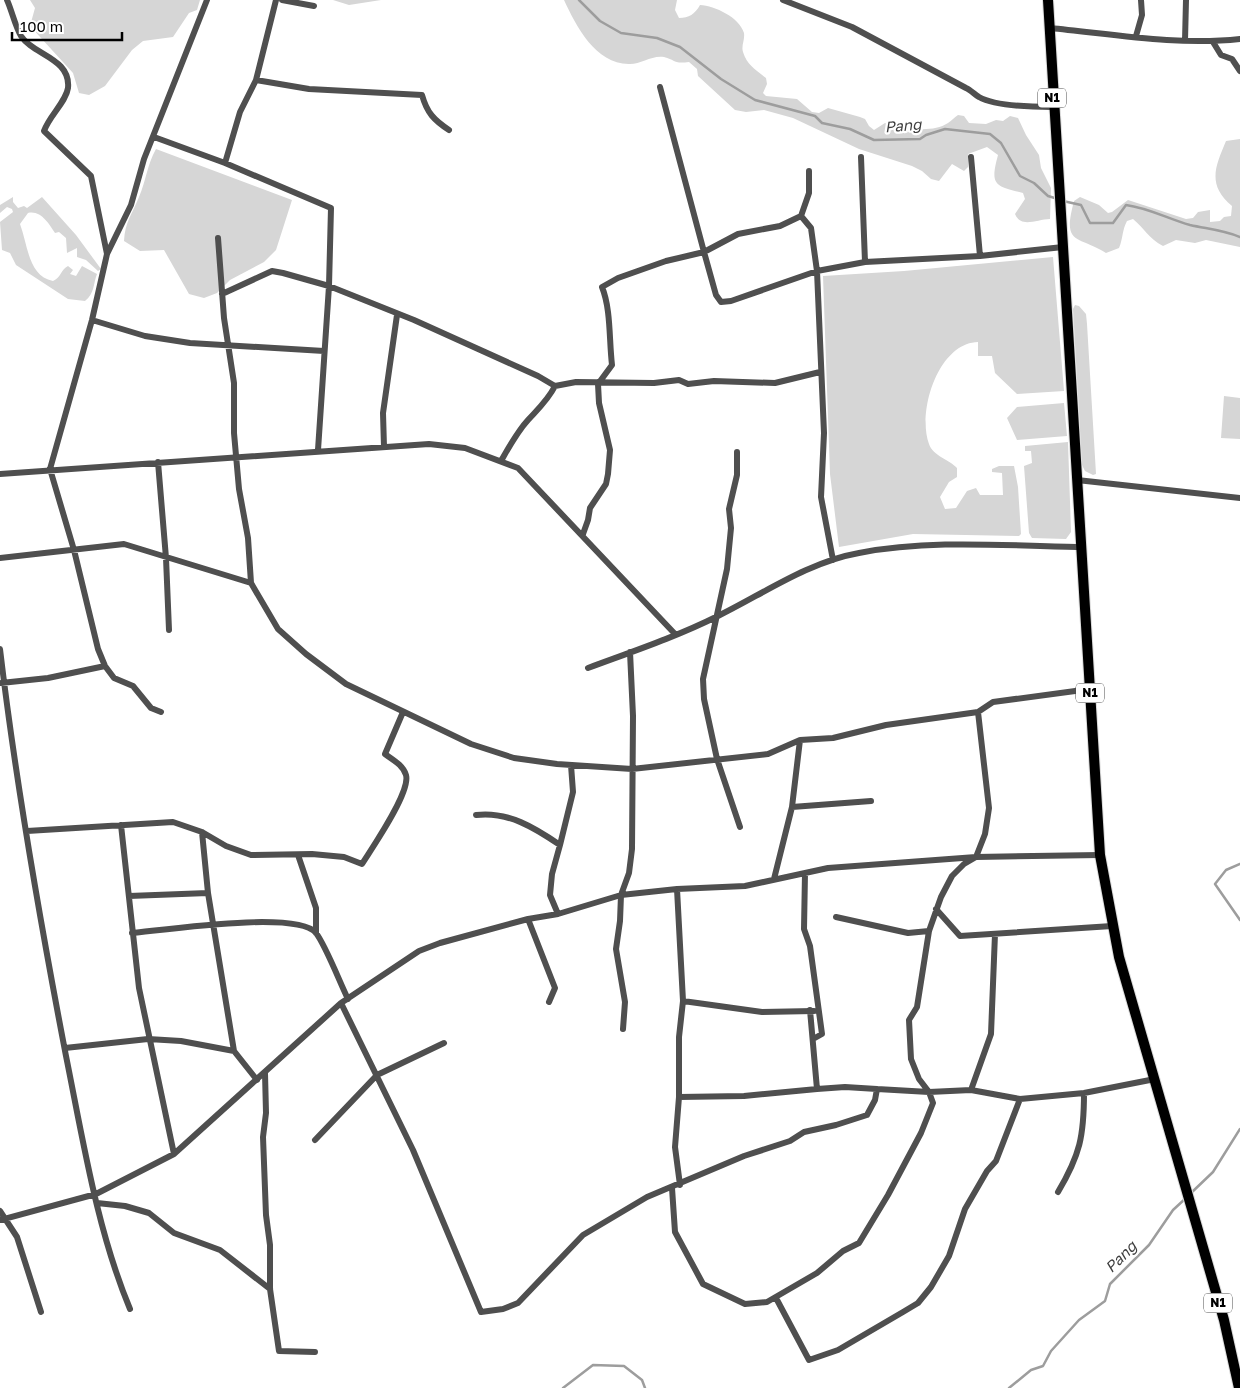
<svg xmlns="http://www.w3.org/2000/svg" width="1240" height="1388" font-family="'Golos Text',sans-serif">
  <rect width="100%" height="100%" fill="#fff"/>
  <path fill="#d6d6d6" d="M30,0H200L197,10L189,13L173,37L143,41L132,50L105,86L89,95L79,93L73,73L30,26L35,8Z
    M333,0H381L349,5Z
    M564,0H677L675,10L679,18C689,18 695,14 700,5C715,6 739,17 744,33C745,40 741,46 743,52C747,65 756,70 766,78L767,84L763,93L766,96L797,99L812,112L819,113L828,108L860,117L865,119L869,126L874,130L885,123C903,128 931,134 948,123C952,120 954,118 958,115L964,116L969,123L986,124L996,120L1003,121L1010,116L1018,118L1026,135L1039,155L1041,168L1051,188L1050,219C1037,219 1021,229 1015,214L1025,199L1023,193C994,186 990,185 998,155L987,147L968,154V167L964,171L952,164L939,181L931,179L922,171L912,166L859,149L793,118L764,110L746,112L735,110L698,76L697,69L689,62C673,64 676,60 664,57C652,55 641,64 630,64C596,65 576,26 564,0Z
    M1240,139V247L1206,240L1195,243L1176,240L1163,246C1148,238 1145,229 1133,219L1127,221C1122,230 1123,239 1119,248L1106,253C1077,235 1062,246 1074,201L1080,197L1099,205L1108,213L1112,212L1128,200L1186,219L1193,218L1198,212L1210,210V222L1220,221L1224,217L1231,216L1232,206C1207,185 1215,167 1226,141Z
    M156,149L292,200L276,250L264,262L230,280L217,293L204,298L189,294L164,250L140,251L124,241C125,222 132,214 139,197C146,181 147,165 156,149Z
    M13,197V202L18,208L24,206L27,208L42,197L76,235L101,269L98,271L86,260L77,257V248L67,253L66,238L59,232L55,233C49,224 41,210 28,213L20,224C28,245 28,276 53,281C61,278 61,269 68,266L73,270L70,274L76,276L82,266L97,274C93,284 95,293 85,301L68,299L16,265L10,253L2,250L0,222L13,212L12,209L7,207L0,213V205Z
    M1053,257L1064,391L1017,394L995,373L992,356H978V342C938,343 917,412 929,444C933,456 950,460 957,468V477L949,482L940,497L945,509L956,508L967,491L976,488L980,495H1003L1002,473L992,472V469L999,466H1014L1018,487L1021,534L1019,536L913,534L839,547L830,474L823,276L904,271Z
    M1075,305L1079,306L1086,314L1087,324L1096,474L1093,475L1085,471L1082,465L1073,309Z
    M1224,396L1240,398V439L1221,438Z
    M1064,403L1067,436L1017,440L1007,418L1017,407Z
    M1068,442L1071,532L1066,539L1032,538L1029,533L1024,466L1032,463L1031,451H1025V446Z"/>
  <g fill="none" stroke-linecap="round" stroke-linejoin="round">
    <path stroke="#9d9d9d" stroke-width="2.5" d="M579,0L600,21L621,33L657,38L680,47L721,79L755,100L815,116L822,123L850,129L874,140L920,139L926,135L945,129L990,134L1001,143L1020,176L1034,183L1048,196L1058,199
      M1063,201L1081,205L1090,223H1113L1126,205C1149,208 1168,219 1190,225C1208,229 1223,230 1240,237
      M1240,864L1226,870L1215,884L1240,920
      M1190,1194L1213,1172L1240,1129
      M563,1388L593,1365L624,1366L642,1380L645,1388
      M1009,1388L1031,1370L1043,1366L1051,1351L1079,1320L1105,1301L1110,1284L1149,1245L1173,1210L1186,1198"/>
    <defs>
      <path id="trunk" d="M1048,0L1100,855L1119,957L1224,1320L1239,1388"/>
    </defs>
    <use href="#trunk" stroke="#dbdbdb" stroke-width="12"/>
    <path stroke="#4f4f4f" stroke-width="6" d="M7,0C12,11 15,26 21,36C33,55 71,58 68,88C66,102 49,116 44,131L91,176L107,254
      M282,0L314,6
      M783,0L852,27L966,88C971,90 975,95 979,97C995,106 1034,107 1052,107
      M1050,28C1112,34 1177,46 1240,39
      M1136,36L1142,15L1141,0
      M1185,41L1186,0
      M1213,42L1221,55L1232,59L1240,71
      M256,80L309,89L422,95C427,113 434,120 449,130
      M660,87L704,252L716,295L721,302L731,301L817,271L865,262L980,256L1063,247
      M154,137L225,163L331,208L329,286L318,450
      M861,157L865,262
      M971,157L980,256
      M225,163L240,112L256,80L276,0
      M801,216L811,228L817,271L824,433L821,497L833,560
      M801,216L809,193V171
      M218,238L224,318L234,383V433L239,489L248,538L251,583L278,629L306,654L346,684L471,744L514,758L557,764L632,769L768,754L800,740L833,738L886,725L978,712L993,702L1090,689
      M222,294L272,271L283,273L329,286L414,320L538,376L555,386L576,382L654,383L679,380L688,384L714,381L775,383L820,372
      M92,320L145,336L190,343L324,351
      M384,447L383,413L397,315
      M737,452V475L729,509L731,528L727,569L703,679L704,699L717,759L740,827
      M501,461C509,447 517,432 528,420C538,409 548,400 555,386
      M158,462L166,558L169,630
      M0,474L429,444L465,448L518,468L675,634
      M1077,480L1240,498
      M583,534L588,520L590,508L606,484L608,474L610,450L599,403L598,384L612,365C609,340 611,309 602,287L618,278L666,261L704,252L738,234L780,226L801,216
      M0,558L124,544L251,583
      M0,649C16,785 40,921 66,1056C83,1140 97,1230 130,1309
      M588,668C631,652 676,637 718,616C763,594 808,562 859,553C931,539 1008,546 1081,547
      M1,683L48,678L105,666
      M161,712L151,708L133,686L114,678L105,666L98,649L74,550L50,469L92,320L107,254L131,205L144,159L207,0
      M792,807L871,801
      M476,815C508,811 535,828 560,845L552,874L550,895L558,914
      M121,825L139,988L174,1154
      M27,831L173,822L202,832L226,846L251,855L312,854L344,857L362,864C372,848 411,792 406,775C403,765 393,760 385,754L403,712
      M202,832L208,893L234,1051L257,1080
      M560,845L573,792L571,765
      M298,855L316,908V933
      M805,873L804,929L810,946L822,1034L813,1039
      M774,879L792,807L800,740
      M677,889L683,1001L679,1037V1097
      M129,896L208,893
      M936,909L960,936L1112,926
      M836,917L908,933L929,931
      M528,919L555,988L549,1002
      M132,933C164,930 297,910 316,933C326,946 340,983 348,999
      M683,1001L762,1012L814,1011
      M341,1003L413,1150L481,1312L503,1309L518,1303L583,1235L647,1197L744,1156L790,1141L804,1132L836,1125L867,1115L875,1100L877,1089L929,1092L971,1090L1020,1099L1084,1093L1155,1079
      M623,1029L625,1002L616,949L620,921L621,895L629,873L632,849L633,716L630,652
      M65,1048L148,1039L181,1041L234,1051
      M265,1073L266,1113L263,1137L266,1215L270,1245V1289L279,1351L315,1352
      M817,1089L845,1087L877,1089
      M971,1090L991,1034L995,934
      M315,1140L377,1075L444,1043
      M680,1185L675,1147L679,1097L744,1096L817,1089L810,1010
      M672,1188L675,1232L703,1284L745,1304L767,1302L817,1273L843,1251L859,1243L888,1195L921,1133L933,1103L929,1092L919,1079L911,1059L909,1020L917,1007L929,931L941,897L952,876L964,864L976,857L985,834L989,808L978,712
      M1058,1192C1080,1155 1084,1136 1084,1093
      M97,1203L125,1206L149,1213L174,1233L220,1250L270,1289
      M0,1211L17,1237L41,1312
      M0,1220L96,1194L174,1154L341,1003L419,951L440,943L528,919L558,914L621,895L677,889L745,886L828,868L976,857L1100,855
      M776,1298L809,1360L838,1350L903,1312L918,1303L931,1287L949,1256L965,1209L987,1171L996,1161L1020,1099"/>
    <use href="#trunk" stroke="#000" stroke-width="10"/>
  </g>
  <g text-anchor="middle" stroke-width="4.5" stroke-linejoin="round" paint-order="stroke">
    <g fill="#fff" stroke="#4c4c4c" stroke-width="1">
      <rect x="1038" y="88.5" width="28" height="19" rx="4"/>
      <rect x="1076" y="683.5" width="28" height="19" rx="4"/>
      <rect x="1204" y="1293.5" width="28" height="19" rx="4"/>
    </g>
    <g font-size="12" font-weight="bold" fill="#000">
      <text x="1052" y="102">N1</text>
      <text x="1090" y="697">N1</text>
      <text x="1218" y="1307">N1</text>
    </g>
    <g font-size="15" font-style="italic" fill="#3e3e3e" stroke="#fff">
      <text transform="translate(903 126) rotate(-5)" y="5">Pang</text>
      <text transform="translate(1121 1257) rotate(-45)" y="5">Pang</text>
    </g>
  </g>
  <path d="M12 32v8h110v-8" fill="none" stroke="#000000" stroke-width="2.5"/>
  <text x="20" y="32" font-size="15" fill="#000000" stroke="#ffffff" stroke-width="4" paint-order="stroke">100 m</text>
</svg>
